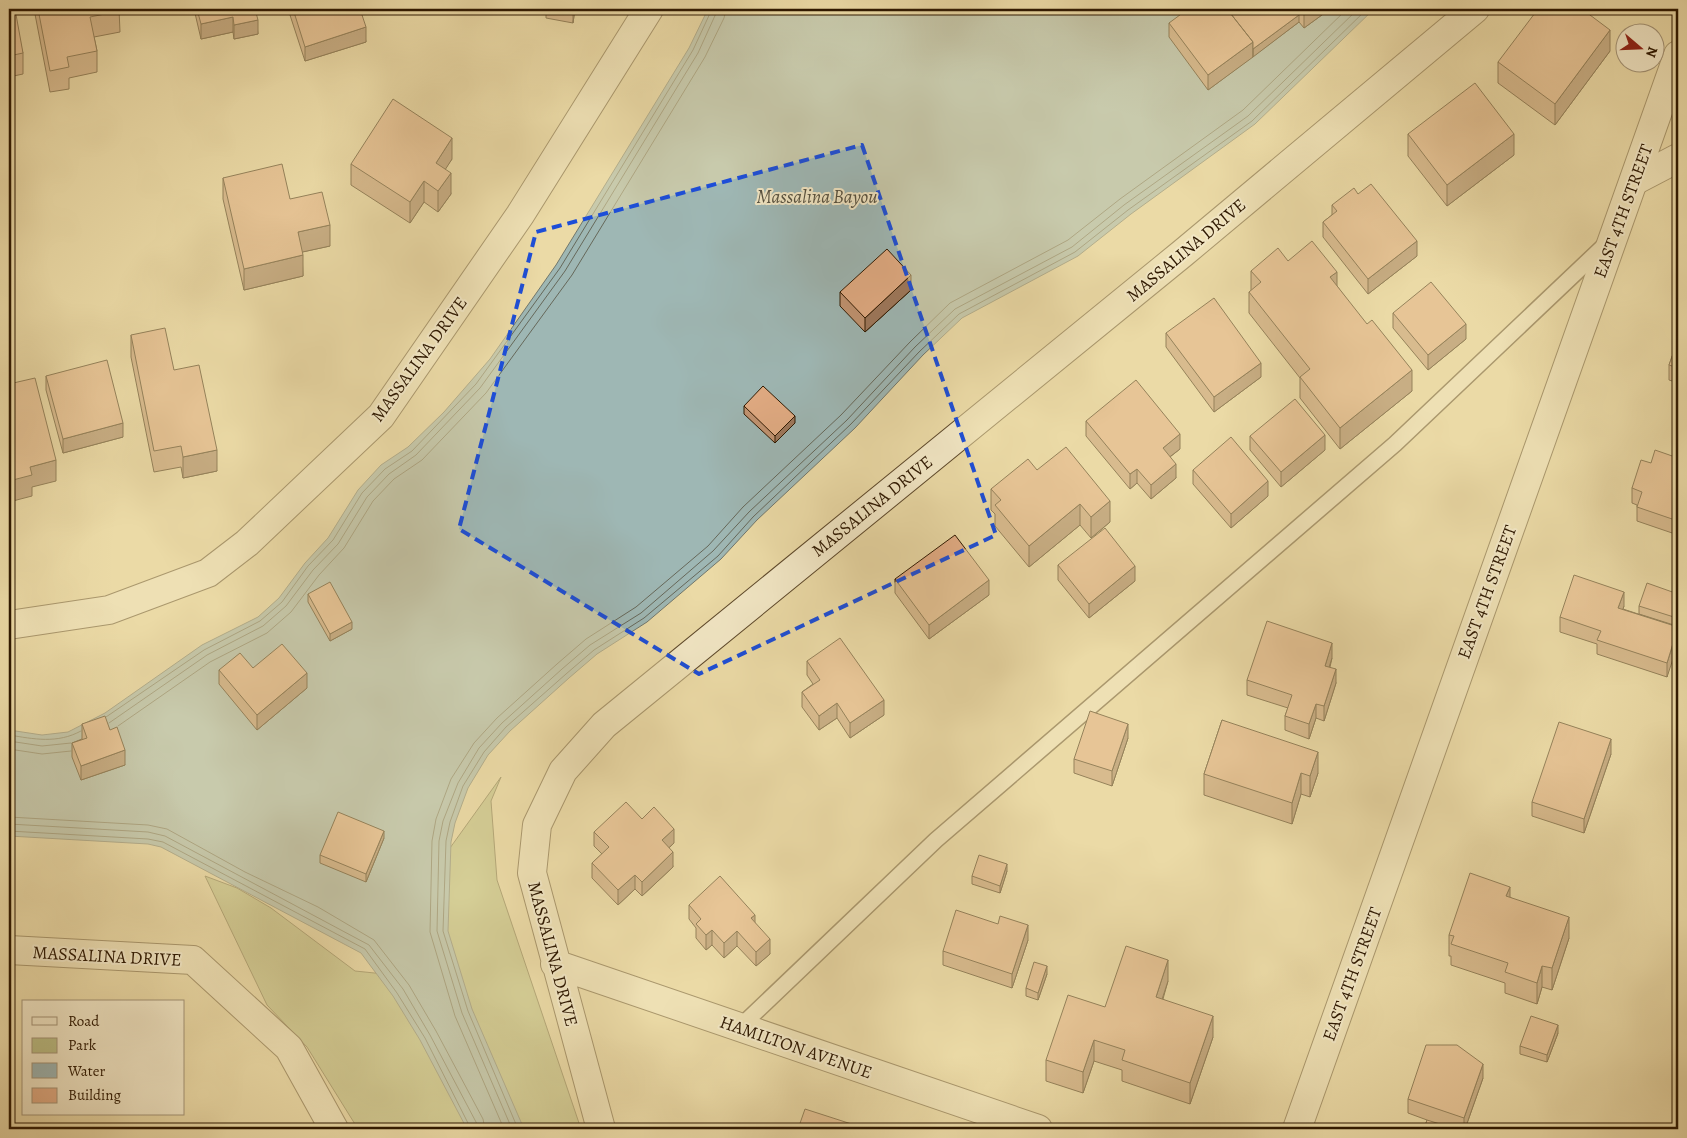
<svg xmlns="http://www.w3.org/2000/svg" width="1687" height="1138" font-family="Alegreya,serif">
  <rect width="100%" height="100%" fill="#ebdaa6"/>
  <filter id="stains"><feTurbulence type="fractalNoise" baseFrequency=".004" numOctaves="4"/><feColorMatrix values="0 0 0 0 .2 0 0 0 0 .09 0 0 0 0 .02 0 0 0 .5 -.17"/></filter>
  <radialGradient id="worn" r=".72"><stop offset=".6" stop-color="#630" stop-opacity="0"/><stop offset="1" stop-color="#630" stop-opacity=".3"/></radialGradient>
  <path fill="#bbbe84" stroke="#746b42" d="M501,777L491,801L497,880L581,1129H358L307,1047L267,1005L205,876L237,888L271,908L355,971L394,975L432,873Z"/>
  <path fill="#9eb7b4" stroke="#71776c" d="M708,9H1374L1255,124L1131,214L1078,256L962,318L923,355L855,428L757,520L721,559L647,622L597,654L569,678L510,731L488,755L468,788L455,823L451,842L448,931L472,1009L524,1129H467L420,1040L393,996L361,953L161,847L148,844L9,836V730L42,735L68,732L105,713L202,645L258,617L279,598L305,563L328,538L358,490L381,465L408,447L444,412L490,359L556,265L689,48Z"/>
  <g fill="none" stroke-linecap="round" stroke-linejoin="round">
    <path stroke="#66685a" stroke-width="1" d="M106,717L204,650L260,621L282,602L308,566L333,540L362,493L385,469L412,451L476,384L560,268L693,50L712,9
      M109,723L207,655L263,626L286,606L313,570L338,544L367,497L389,474L416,455L480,388L565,271L698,53L718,9
      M118,726L210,662L267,633L291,612L319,575L344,548L373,501L394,479L422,460L486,393L572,275L705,57L724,18L726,9
      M9,735C34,739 57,744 81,731
      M9,741L42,746L71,743
      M9,749L42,754L71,751
      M9,817L148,825L167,829L245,872L318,907L374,940L409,985L436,1031L483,1119L485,1129
      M9,824L148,832L165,836L369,945L403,989L430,1035L476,1122L478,1129
      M9,831L148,839L163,842L365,949L397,993L425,1038L471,1129
      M504,1129L455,1016L430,932L432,841L436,819L451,779L474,743L497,718L557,664L586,639L636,607L708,546L743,507L841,415L910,342L950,303L1068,240L1120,199L1243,110L1347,9
      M512,1129L462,1013L437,931L439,841L443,821L458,783L479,748L502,723L562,669L590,645L641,613L713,551L749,512L847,420L915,347L955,309L1072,247L1124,205L1248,116L1358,9
      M518,1129L468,1011L443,931L446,841L450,822L463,786L484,752L506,727L566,674L594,650L644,618L718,556L753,517L851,424L919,352L959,314L1075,252L1128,210L1252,121L1367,9"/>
    <defs>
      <path id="service" d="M740,1027L936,840L1395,444L1606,244"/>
      <path id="minor" d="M1634,181L1678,158
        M9,625L109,610L208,573L247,543L381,416L520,215L649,9
        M9,950L193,960L289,1048L334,1129
        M555,964L1038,1129
        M601,1129L532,873L537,825L563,771L604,725L1183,253L1475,9"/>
      <path id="tertiary" d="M1297,1129L1678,55"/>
    </defs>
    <use href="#service" stroke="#5d482a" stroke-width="18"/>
    <use href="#minor" stroke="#5d482a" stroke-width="30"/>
    <use href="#tertiary" stroke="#5d482a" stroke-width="30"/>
    <use href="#service" stroke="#f2e7c5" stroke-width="15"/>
    <use href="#minor" stroke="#f2e7c5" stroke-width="28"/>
    <use href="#tertiary" stroke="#f2e7c5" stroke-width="28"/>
  </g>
  <path fill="#c29472" stroke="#2e1800" d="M9,9L23,53V74L9,77Z
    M34,9H119L120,32L94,37L97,51V72L69,78V89L50,92Z
    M194,9H255L258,34L234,39L233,32L201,39Z
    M288,9H360L366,42L305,61Z
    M546,9H575L573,23L546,18Z
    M1203,9H1326V12L1304,28L1299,22L1208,90L1169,37V23L1198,13Z
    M1610,51L1555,125L1498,83V62Z
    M1408,134L1514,155L1447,206L1408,156Z
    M452,159L445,169L451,194L438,212L424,202L410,223L351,185V164Z
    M223,178L290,199L330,246L302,252L303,276L244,290L223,199Z
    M1358,194L1417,256L1368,294L1323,237V222L1332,215V205Z
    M1288,261L1337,286L1412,391L1340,449L1300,398V378L1249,313V292L1251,291V271Z
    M911,290L865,332L840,306V292Z
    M1393,313L1466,339L1428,370L1393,328Z
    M1166,333L1261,377L1214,412L1166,347Z
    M131,335L174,370L217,471L183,478L181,467L154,472L131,357Z
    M1678,340V383L1669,380V365Z
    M46,376L123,437L63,453L46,390Z
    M744,406L795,423L775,443L744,414Z
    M1086,421L1180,449L1170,457L1176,478L1151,499L1137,483L1130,489L1086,436Z
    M1250,436L1325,450L1281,487L1250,450Z
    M1678,458V535L1637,521V505L1632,503V488L1651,463Z
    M1037,470L1110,522L1091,538L1080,525L1029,567L995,526V514L991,510V489Z
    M1193,470L1268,496L1231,528L1193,484Z
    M1058,565L1135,581L1089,618L1058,580Z
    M895,579L989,595L929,639L895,593Z
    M308,594L352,629L330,641L308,602Z
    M1678,594L1677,626L1639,614V606Z
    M1624,606L1623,609L1678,627L1667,677L1597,654V644L1560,632V617Z
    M1332,658L1330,667L1336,683L1324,721L1316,718L1309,739L1285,730V716L1288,708L1247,695V680Z
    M807,661L884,715L850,738L837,718L819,730L802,707V692L813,684L807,675Z
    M253,668L307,688L257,730L219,684V670Z
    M1678,671V685L1676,684V677Z
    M1222,720L1318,773L1310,797L1301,794L1292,824L1204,795V774Z
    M82,724L110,730L125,765L81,780L72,757V743L82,739Z
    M1128,738L1112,786L1074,773V759Z
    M1611,754L1584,833L1532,816V802Z
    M642,819L674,843L669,848L673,867L642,896L635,889L618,905L592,878V863L602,854L594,846V832Z
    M384,838L366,882L320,863V855Z
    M1007,871L1000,893L972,884V876Z
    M1510,897L1569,938L1552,990L1542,987L1537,1004L1505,993V983L1451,965V956H1449V935Z
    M689,905L755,923L770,954L756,966L737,946L724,958L712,945L706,950L696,938V928L689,919Z
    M1028,940L1012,988L943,965V951Z
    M1047,974L1038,1000L1026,996V988Z
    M1168,981L1163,999L1213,1037L1190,1104L1122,1081V1070L1094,1061L1083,1093L1046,1081V1060L1105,1007Z
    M1558,1033L1547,1062L1520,1054V1046Z
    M1483,1078L1465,1129H1424L1427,1120L1408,1113V1099Z"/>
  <path fill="#9e785c" stroke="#2e1800" d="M573,9H575L573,23Z
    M1310,9H1326V12L1304,28V14Z
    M1299,15V22L1253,57V49Z
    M233,17V32L201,39V24Z
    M258,20V34L234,39V25Z
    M366,27V42L305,61V47Z
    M1610,30V51L1555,125V104Z
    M1253,42V57L1208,90V75Z
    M1514,134V155L1447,206V185Z
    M452,138V159L436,184V163Z
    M451,173V194L438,212V191Z
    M424,181V202L410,223V202Z
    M330,225V246L298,253V232Z
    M1417,241V256L1368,294V279Z
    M303,255V276L244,290V269Z
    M1337,272V293L1330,277Z
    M911,275V290L865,332V318Z
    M1466,324V339L1428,370V355Z
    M1261,363V377L1214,412V397Z
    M1412,370V391L1340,449V428Z
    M795,416V423L775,443V436Z
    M123,423V437L63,453V439Z
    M1180,434V449L1163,462V448Z
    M1325,435V450L1281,487V472Z
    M217,450V471L183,478V457Z
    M56,460V481L32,487V496L9,502V481L30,467Z
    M1176,464V478L1151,499V485Z
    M1137,469V483L1130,489V474Z
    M1268,481V496L1231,528V514Z
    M1110,501V522L1091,538V517Z
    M1080,504V525L1029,567V546Z
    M1135,566V581L1089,618V604Z
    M989,580V595L929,639V625Z
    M1624,592V606L1618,622V608Z
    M1678,613V621L1677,626V618Z
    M352,622V629L330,641V634Z
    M1678,629V644L1667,677V663Z
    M1332,643V658L1325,680V666Z
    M1336,669V683L1324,721V706Z
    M307,673V688L257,730V715Z
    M884,700V715L850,738V723Z
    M837,703V718L819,730V716Z
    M1316,704V718L1309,739V724Z
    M1128,724V738L1112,786V771Z
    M1611,739V754L1584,833V819Z
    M125,750V765L81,780V766Z
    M1318,752V773L1310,797V776Z
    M1301,773V794L1292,824V803Z
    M674,829V843L662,854V840Z
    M384,831V838L366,882V874Z
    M673,852V867L642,896V882Z
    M1007,864V871L1000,893V886Z
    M635,875V889L618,905V890Z
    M1510,887V908L1506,896Z
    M755,915V929L751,918Z
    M1569,917V938L1552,990V968Z
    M1028,925V940L1012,988V974Z
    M712,930V945L706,950V935Z
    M737,931V946L724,958V943Z
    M770,939V954L756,966V952Z
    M1168,960V981L1156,1018V997Z
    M1047,966V974L1038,1000V993Z
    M1542,966V987L1537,1004V983Z
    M1213,1016V1037L1190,1104V1083Z
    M1558,1025V1033L1547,1062V1055Z
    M1094,1040V1061L1083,1093V1072Z
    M1483,1064V1078L1465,1129H1464V1118Z"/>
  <path fill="#e2ac84" stroke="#2e1800" d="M9,9H15L23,53L9,56Z
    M38,9H119L120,11L90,17L97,51L67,57L69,67L50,71Z
    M197,9H255L258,20L234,25L233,17L201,24Z
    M293,9H360L366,27L305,47Z
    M1188,9H1195L1198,13L1203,9H1227L1253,42L1208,75L1169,23Z
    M1227,9H1295L1299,15L1253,49V42Z
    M1300,9H1310L1304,14Z
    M1538,9H1582L1610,30L1555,104L1498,62Z
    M1475,83L1514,134L1447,185L1408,134Z
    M393,99L452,138L436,163L451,173L438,191L424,181L410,202L351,164Z
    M282,164L290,199L322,192L330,225L298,232L303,255L244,269L223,178Z
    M1371,184L1417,241L1368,279L1323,222L1337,211L1332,205L1354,188L1358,194Z
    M1312,241L1337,272L1330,277L1367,324L1372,320L1412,370L1340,428L1300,377L1310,369L1249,292L1261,282L1251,271L1278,248L1288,261Z
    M887,249L911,275L865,318L840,292Z
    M1431,282L1466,324L1428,355L1393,313Z
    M1214,298L1261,363L1214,397L1166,333Z
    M165,328L174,370L199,365L217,450L183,457L181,446L154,451L131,335Z
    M1678,340V368L1669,365Z
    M107,360L123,423L63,439L46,376Z
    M35,378L56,460L30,467L32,475L9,481V384Z
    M1136,380L1180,434L1163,448L1176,464L1151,485L1137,469L1130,474L1086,421Z
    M763,386L795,416L775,436L744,406Z
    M1295,399L1325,435L1281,472L1250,436Z
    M1231,437L1268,481L1231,514L1193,470Z
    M1066,447L1110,501L1091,517L1080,504L1029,546L995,505L1001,500L991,489L1028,459L1037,470Z
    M1655,450L1678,458V521L1637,507L1642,492L1632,488L1641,460L1651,463Z
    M1105,528L1135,566L1089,604L1058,565Z
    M955,535L989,580L929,625L895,579Z
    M1574,575L1624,592L1618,608L1678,627L1667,663L1597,640L1601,631L1560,617Z
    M330,582L352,622L330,634L308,594Z
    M1647,583L1678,594V613L1677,618L1639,606Z
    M1267,621L1332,643L1325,666L1336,669L1324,706L1316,704L1309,724L1285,716L1292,695L1247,680Z
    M840,638L884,700L850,723L837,703L819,716L802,692L820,680L807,661Z
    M282,644L307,673L257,715L219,670L240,653L253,668Z
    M1090,711L1128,724L1112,771L1074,759Z
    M105,716L110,730L117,727L125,750L81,766L72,743L87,738L82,724Z
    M1222,720L1318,752L1310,776L1301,773L1292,803L1204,774Z
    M1559,722L1611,739L1584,819L1532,802Z
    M626,802L642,819L654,807L674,829L662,840L673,852L642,882L635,875L618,890L592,863L609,847L594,832Z
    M338,812L384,831L366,874L320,855Z
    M979,855L1007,864L1000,886L972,876Z
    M1470,873L1510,887L1506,896L1569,917L1552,968L1542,966L1537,983L1505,972L1508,963L1451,944L1454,936L1449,935Z
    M720,876L755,915L751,918L770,939L756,952L737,931L724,943L712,930L706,935L696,924L701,919L689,905Z
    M956,910L998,924L1000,916L1028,925L1012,974L943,951Z
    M1126,946L1168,960L1156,997L1213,1016L1190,1083L1122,1060L1125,1050L1094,1040L1083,1072L1046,1060L1068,995L1105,1007Z
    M1034,962L1047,966L1038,993L1026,988Z
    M1531,1016L1558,1025L1547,1055L1520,1046Z
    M1426,1045H1457L1483,1064L1464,1118L1408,1099Z
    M805,1109L867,1129H798Z
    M1427,1120L1456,1129H1424Z"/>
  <path d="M0 0H1687V1138H0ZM862,145L996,535L699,674L459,529L536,232Z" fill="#ebdaa6" fill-opacity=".55" fill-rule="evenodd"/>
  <path fill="none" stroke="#1d4ed8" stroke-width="4" stroke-dasharray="10 6" stroke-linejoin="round" d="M862,145L996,535L699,674L459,529L536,232Z"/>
  <g text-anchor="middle" stroke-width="4" stroke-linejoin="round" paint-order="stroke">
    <g font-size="18" fill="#2e1800" stroke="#f2e7c5">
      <text transform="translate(1623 211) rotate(-70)" y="6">EAST 4TH STREET</text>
      <text transform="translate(1186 250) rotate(-40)" y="6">MASSALINA DRIVE</text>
      <text transform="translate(419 359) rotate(-54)" y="6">MASSALINA DRIVE</text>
      <text transform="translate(872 506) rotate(-39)" y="6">MASSALINA DRIVE</text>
      <text transform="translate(1487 592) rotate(-70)" y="6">EAST 4TH STREET</text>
      <text transform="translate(553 954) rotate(75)" y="6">MASSALINA DRIVE</text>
      <text transform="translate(107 956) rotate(3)" y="6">MASSALINA DRIVE</text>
      <text transform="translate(1352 974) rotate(-70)" y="6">EAST 4TH STREET</text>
      <text transform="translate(796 1047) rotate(19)" y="6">HAMILTON AVENUE</text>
    </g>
    <g font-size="19" font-style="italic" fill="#55503f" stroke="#f2e7c5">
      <text x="817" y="203">Massalina Bayou</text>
    </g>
  </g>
  <rect width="1687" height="1138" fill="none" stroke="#ebdaa6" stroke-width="30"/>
  <rect x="10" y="10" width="1667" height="1118" fill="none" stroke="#2e1800" stroke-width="2.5"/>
  <rect x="15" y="15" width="1657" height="1108" fill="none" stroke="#2e1800"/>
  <rect x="22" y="1000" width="162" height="115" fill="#f2e7c5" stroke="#a49476"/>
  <rect x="32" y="1017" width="25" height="8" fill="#f2e7c5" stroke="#a49476"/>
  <text x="68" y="1026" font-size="15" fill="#2e1800">Road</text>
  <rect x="32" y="1038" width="25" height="15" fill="#bbbe84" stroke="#a49476"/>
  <text x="68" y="1050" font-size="15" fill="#2e1800">Park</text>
  <rect x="32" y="1063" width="25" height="15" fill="#9eb7b4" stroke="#a49476"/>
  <text x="68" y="1076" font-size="15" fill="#2e1800">Water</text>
  <rect x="32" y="1088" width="25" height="15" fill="#e2ac84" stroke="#a49476"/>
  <text x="68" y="1100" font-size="15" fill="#2e1800">Building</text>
  <g transform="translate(1640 48) rotate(109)"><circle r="24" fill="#f2e7c5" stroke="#a49476"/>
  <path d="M0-4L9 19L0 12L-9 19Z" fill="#8f2418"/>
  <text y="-8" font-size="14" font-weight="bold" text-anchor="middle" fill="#2e1800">N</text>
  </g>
  <rect width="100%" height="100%" filter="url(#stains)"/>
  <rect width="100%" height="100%" fill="url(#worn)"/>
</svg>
